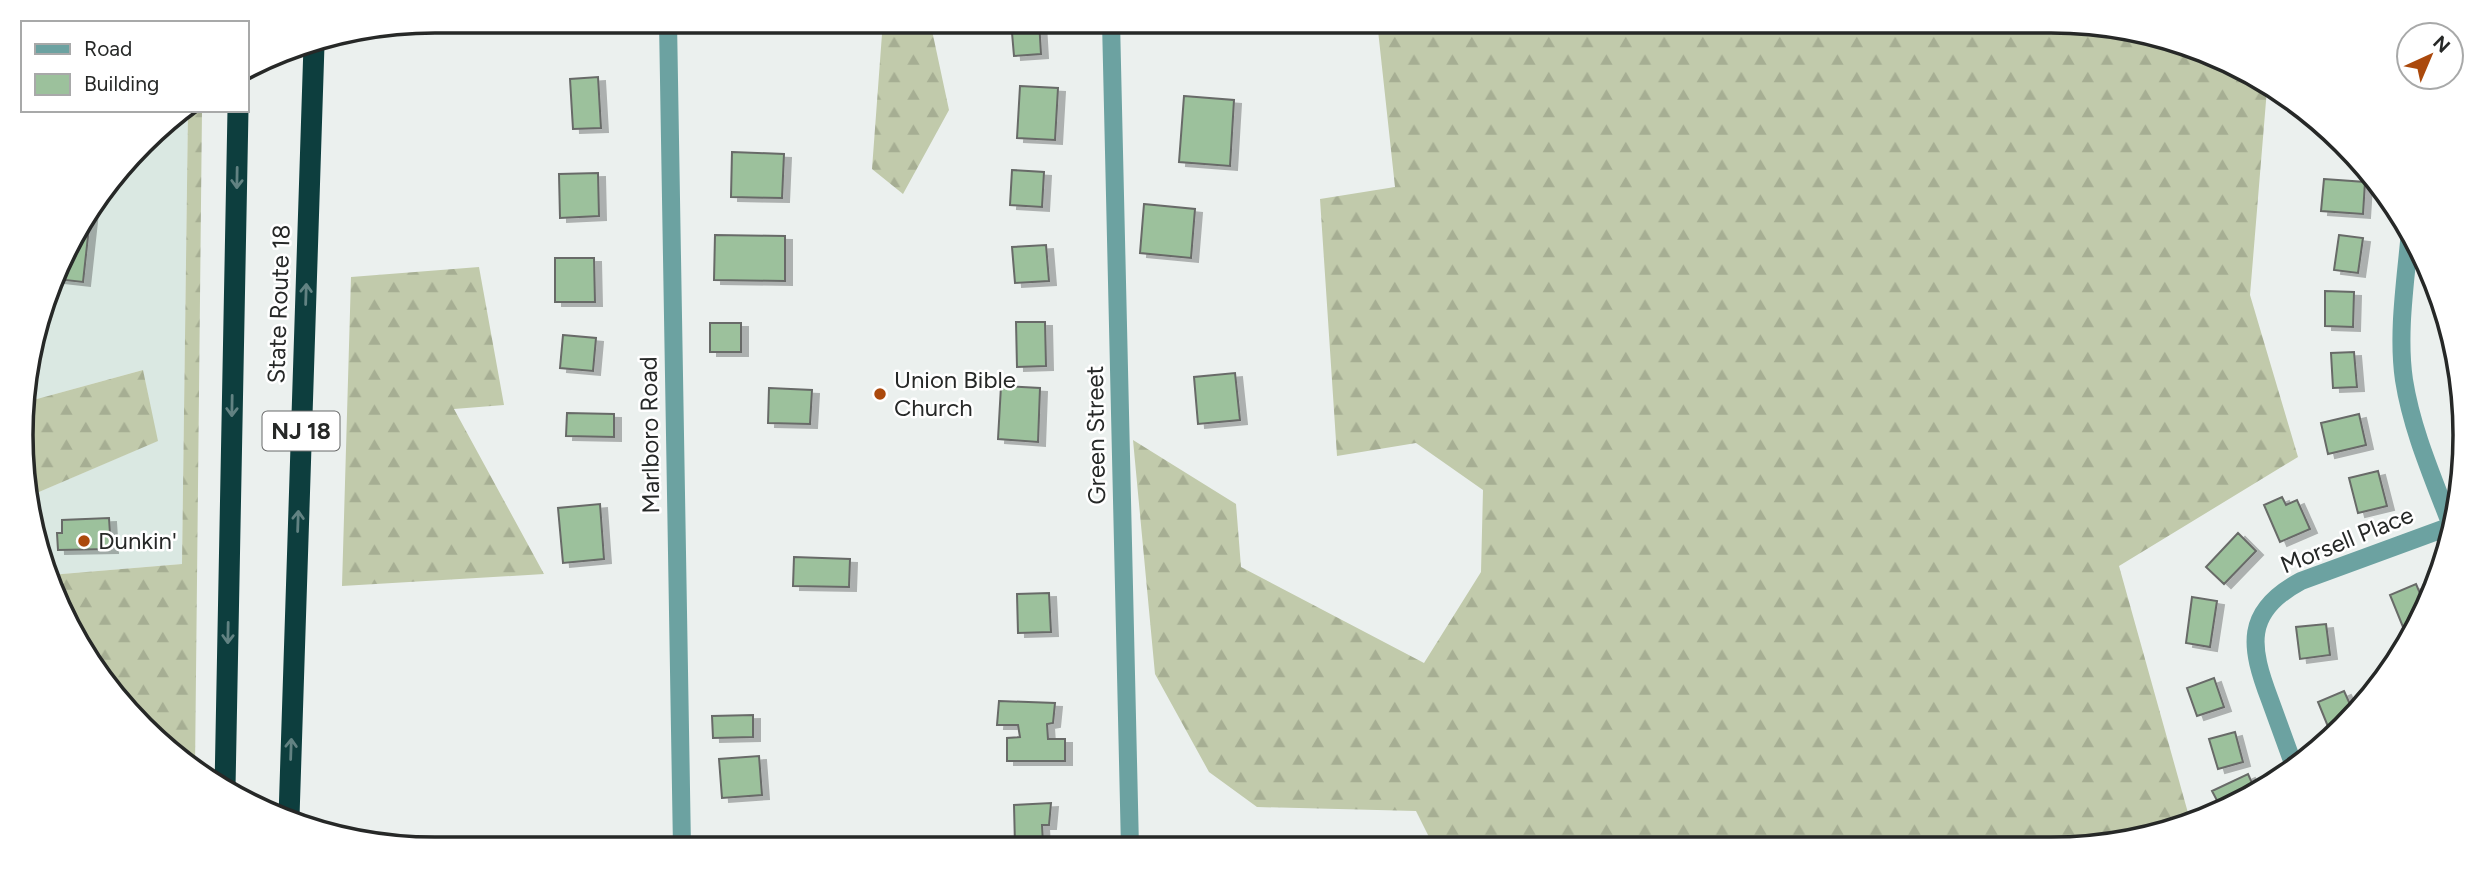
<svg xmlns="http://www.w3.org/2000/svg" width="2486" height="870" font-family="Figtree,sans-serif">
  <defs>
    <pattern id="forest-firs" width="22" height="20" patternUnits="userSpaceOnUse" patternTransform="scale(1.75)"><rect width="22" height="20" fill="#c1caab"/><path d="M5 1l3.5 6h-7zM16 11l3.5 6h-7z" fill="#a6ae93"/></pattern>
    <filter id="shadow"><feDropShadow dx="7" dy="4" stdDeviation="0" flood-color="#0004"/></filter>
  </defs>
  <rect width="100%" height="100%" fill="#ebf0ee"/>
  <path fill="#dae8e2" d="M184,110H188L182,564L50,575L35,542L32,495L157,441L143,370L26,402L24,381L64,252L162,124Z"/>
  <path fill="url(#forest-firs)" d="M859,21H930L949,110L903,194L872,169L882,34Z
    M1377,21H2051L2158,35L2267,89L2250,295L2298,457L2119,566L2190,820L2105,845L1434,847L1416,811L1257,807L1209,772L1155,674L1133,440L1236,504L1241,567L1424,663L1481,572L1483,490L1416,443L1337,456L1320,199L1395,187Z
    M188,110H202L195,769L91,665L50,575L182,564Z
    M479,267L504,405L454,409L544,574L342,586L351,277Z
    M143,370L158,441L32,495L26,402Z"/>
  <path fill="#9cc19c" stroke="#686b68" stroke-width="2" filter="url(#shadow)" d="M1011,21H1039L1041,54L1014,56Z
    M598,77L601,128L573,129L570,79Z
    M1020,86L1058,88L1055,140L1017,138Z
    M1184,96L1234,100L1230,166L1179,162Z
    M732,152L784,154L782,198L731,197Z
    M1012,170L1044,172L1042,207L1010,205Z
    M598,173L599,216L560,218L559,174Z
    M2324,179L2365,182L2363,214L2321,211Z
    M1144,204L1195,209L1191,258L1140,253Z
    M90,218L83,282L56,279L64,252Z
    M715,235L785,236V281L714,280Z
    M2339,235L2363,238L2358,273L2334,270Z
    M1046,245L1049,281L1015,283L1012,247Z
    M555,258H594L595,302H555Z
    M2325,291L2354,292L2353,327L2325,326Z
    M1016,322H1045L1046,366L1017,367Z
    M710,323H741V352H710Z
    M563,335L596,338L593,371L560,368Z
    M2354,352L2357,387L2333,388L2331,353Z
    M1235,373L1240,420L1198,424L1194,377Z
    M1001,386L1040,388L1038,442L998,439Z
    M769,388L812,390L810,424L768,423Z
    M567,413L614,414V437L566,436Z
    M2359,414L2366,445L2328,454L2321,423Z
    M2378,471L2387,506L2358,513L2349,478Z
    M2282,497L2286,505L2297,500L2310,529L2280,542L2264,505Z
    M600,504L604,559L563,563L558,508Z
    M109,518L111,549L58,550L57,533H62V520Z
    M2238,533L2256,551L2224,584L2206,567Z
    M794,557L850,559L849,587L793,586Z
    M2416,584L2425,605L2418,621L2403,627L2390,595Z
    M1049,593L1051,632L1018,633L1017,594Z
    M2192,597L2217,601L2210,647L2186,643Z
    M2326,624L2330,655L2300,659L2296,627Z
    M2214,678L2224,707L2197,716L2187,688Z
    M2344,691L2353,711L2331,734L2318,702Z
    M999,701L1055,703L1053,723L1047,724L1048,739H1065V761H1007V738L1020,737L1018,725H997Z
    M753,715V737L713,738L712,716Z
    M2235,732L2243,762L2218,769L2209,739Z
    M759,756L762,795L722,798L719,759Z
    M2248,774L2256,792L2234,806L2222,810L2212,791Z
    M1051,803L1049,825H1042L1043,843H1034L1035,848H999L1000,844L1015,845L1014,805Z"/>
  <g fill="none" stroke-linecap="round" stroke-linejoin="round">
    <path stroke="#6ca2a1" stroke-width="18" d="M668,21L682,848
      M1111,21L1130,848
      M2410,231C2406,279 2397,332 2404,380C2412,431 2434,480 2452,528
      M2294,766C2286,744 2278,722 2270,700C2250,647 2243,612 2301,581L2451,526"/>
    <path stroke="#0d3e3e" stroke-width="21" d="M225,788L238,110
      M289,817L314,45"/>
  </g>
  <defs><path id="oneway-shaft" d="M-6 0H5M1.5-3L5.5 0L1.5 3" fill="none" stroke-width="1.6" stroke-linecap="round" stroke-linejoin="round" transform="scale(1.75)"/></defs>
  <g stroke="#628282">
    <use href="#oneway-shaft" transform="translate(237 178) rotate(91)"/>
    <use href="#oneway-shaft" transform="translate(306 294) rotate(-88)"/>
    <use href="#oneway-shaft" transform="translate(232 406) rotate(91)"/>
    <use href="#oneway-shaft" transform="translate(298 521) rotate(-88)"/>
    <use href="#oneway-shaft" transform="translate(228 633) rotate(91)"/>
    <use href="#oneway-shaft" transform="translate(291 749) rotate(-88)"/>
  </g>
  <g fill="#ab490c" stroke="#fff" stroke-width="2.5">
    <circle cx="880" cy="394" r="7"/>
    <circle cx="84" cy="541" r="7"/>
  </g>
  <g text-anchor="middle" stroke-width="5" stroke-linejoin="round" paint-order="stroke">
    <rect fill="#fff" stroke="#676868" stroke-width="2" x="262.5" y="411.5" width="77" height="39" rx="5"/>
    <g font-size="23" font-weight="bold" fill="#262827">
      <text x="301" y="439">NJ 18</text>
    </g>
    <g font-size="24" fill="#262827" stroke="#fff">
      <text transform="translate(279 304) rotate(-88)" y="8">State Route 18</text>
      <text transform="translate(650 435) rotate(-91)" y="8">Marlboro Road</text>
      <text transform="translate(1096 435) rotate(-91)" y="8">Green Street</text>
      <text transform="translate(2347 540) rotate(-22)" y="8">Morsell Place</text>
    </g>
    <g font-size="24" fill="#262827" stroke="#fff" text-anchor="start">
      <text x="894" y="388">Union Bible<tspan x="894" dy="28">Church</tspan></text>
      <text x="98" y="549">Dunkin'</text>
    </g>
  </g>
  <path d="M0 0H2486V870H0ZM435 33H2051A402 402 0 0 1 2453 435V435A402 402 0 0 1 2051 837H435A402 402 0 0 1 33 435V435A402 402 0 0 1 435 33Z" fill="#fff" fill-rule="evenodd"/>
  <path fill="none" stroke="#262827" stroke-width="3.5" d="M435 33H2051A402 402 0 0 1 2453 435V435A402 402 0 0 1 2051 837H435A402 402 0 0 1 33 435V435A402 402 0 0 1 435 33Z"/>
  <rect x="21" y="21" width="228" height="91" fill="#ffffff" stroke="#a8a9a9" stroke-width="2"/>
  <rect x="35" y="44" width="35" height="10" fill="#6ca2a1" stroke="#a8a9a9" stroke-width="2"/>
  <text x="84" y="56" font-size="21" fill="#262827">Road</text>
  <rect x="35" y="74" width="35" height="21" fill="#9cc19c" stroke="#a8a9a9" stroke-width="2"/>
  <text x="84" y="91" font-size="21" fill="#262827">Building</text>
  <g transform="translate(2430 56) rotate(44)"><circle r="33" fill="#ffffff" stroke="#a8a9a9" stroke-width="2"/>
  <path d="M0-5L12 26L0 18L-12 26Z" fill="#ab490c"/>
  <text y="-10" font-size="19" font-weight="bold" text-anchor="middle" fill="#262827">N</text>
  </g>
</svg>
